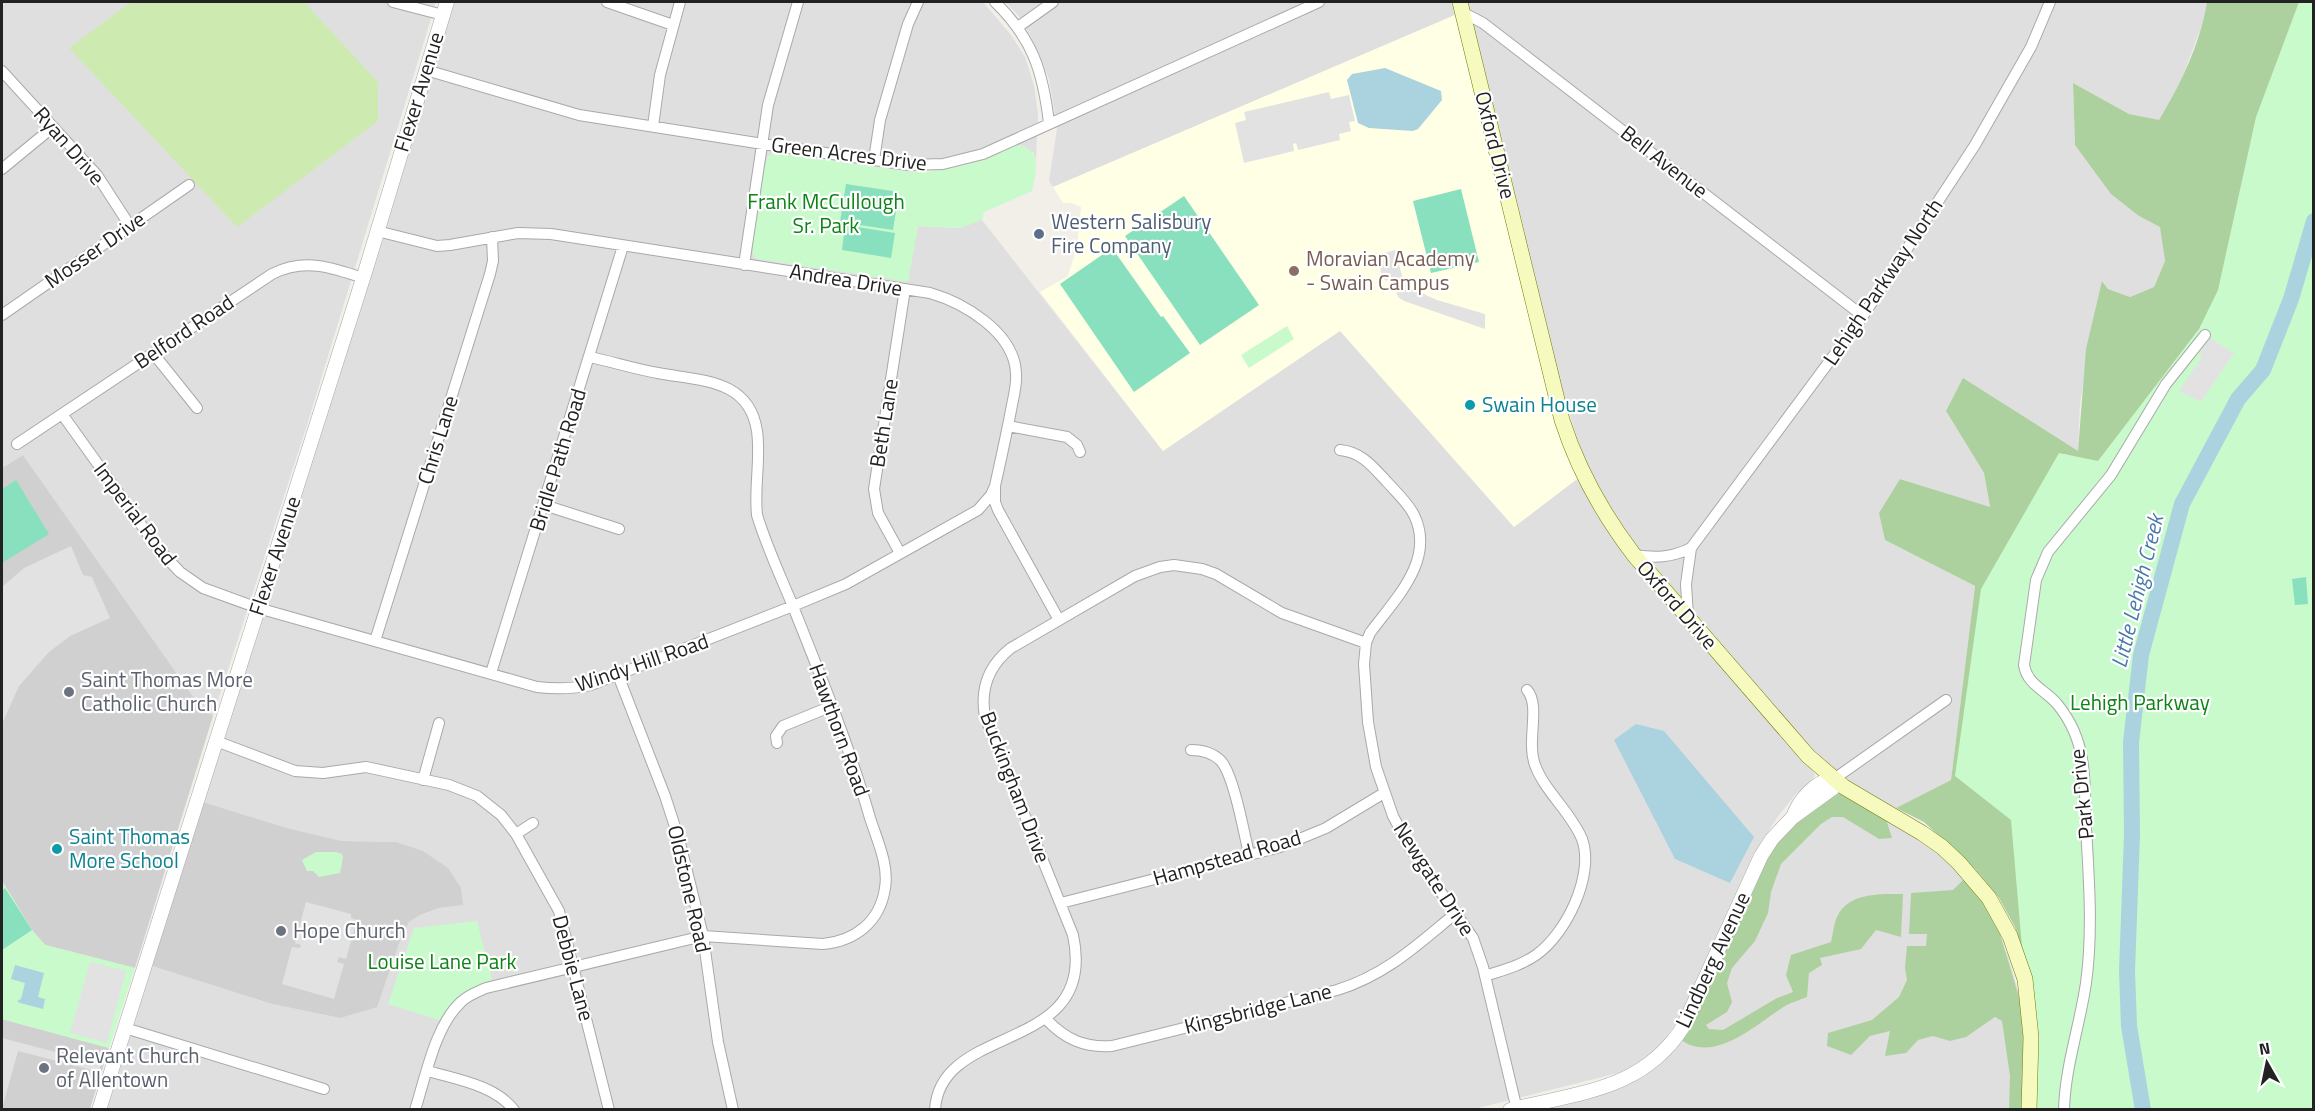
<svg xmlns="http://www.w3.org/2000/svg" width="2315" height="1111" font-family="'Titillium Web',sans-serif">
  <rect width="100%" height="100%" fill="#f2efe9"/>
  <path fill="#e0dfdf" d="M2,2H436L307,425L213,716L199,705L23,455L2,468Z
    M452,2H983L1011,35L1025,57L1034,85L1038,114L1036,160L1033,152L980,160L944,169L909,172L775,153L754,256L758,259L907,281L918,226L959,228L982,220L1163,451L1340,330L1514,527L1577,479L1617,543L1813,771L1815,775L1812,781L1796,794L1779,815L1761,842L1680,1017L1660,1046L1640,1063L1618,1073L1474,1109L105,1110L152,966L272,1004L340,1018L398,946L409,922L420,915L439,908L463,905L396,842L342,841L287,828L203,802Z
    M1005,2H1451L1455,15L1053,187L1049,181L1057,129L1049,79L1032,38L1018,15Z
    M1467,2H2207L2203,22L2178,89L2159,121L2129,114L2073,83L2075,145L2139,216L2160,226L2165,261L2154,287L2130,297L2108,289L2103,281L2080,403L2078,452L1946,411L1984,473L1990,508L1901,479L1885,540L1975,586L1951,780L1896,808L1861,791L1827,766L1650,565L1619,524L1596,487L1577,438L1558,374Z
    M1839,793L1942,853L1961,873L2008,956L2018,991L2022,1109L1537,1110L1619,1089L1645,1076L1670,1053L1681,1040L1761,867Z"/>
  <path fill="#ffffe5" d="M1455,15L1552,409L1563,445L1577,479L1514,527L1340,331L1163,451L1040,292L1068,276L1077,247L1081,207L1072,203H1063L1053,187Z"/>
  <path fill="#d0d0d0" d="M23,455L199,705L213,716L135,968L45,945L32,930L2,881V468Z
    M203,802L287,828L342,841L396,842L423,851L448,868L461,888L463,905L439,908L420,915L409,922L398,946L377,1007L340,1018L272,1004L152,966Z
    M2,1019L109,1048L90,1109H2Z"/>
  <path fill="#cdebb0" d="M131,2H304L378,82V121L237,227L69,48Z"/>
  <path fill="#add19e" d="M2207,2H2310L2216,306L2105,477L2071,456L2064,454L2024,957L2015,927L1999,898L1976,870L1924,822L1896,808L1951,780L1975,586L1885,540L1879,513L1900,479L1990,507L1984,473L1946,411L1963,378L2078,451L2086,349L2102,281L2108,289L2130,297L2154,287L2165,261L2160,227L2139,216L2111,194L2075,145L2073,83L2129,114L2159,120C2181,84 2200,44 2207,2Z
    M1839,793L1886,819L1892,838L1879,839L1843,817H1832L1821,824L1781,864L1771,892L1768,913L1755,941L1732,968L1727,983L1732,1002L1727,1012L1706,1025L1709,1029L1723,1030L1777,998L1793,992L1786,975L1791,955L1831,942C1833,934 1834,922 1838,915C1850,892 1882,894 1903,894L1901,937L1876,930L1861,949L1820,958L1822,965L1809,973L1807,997C1800,1000 1792,1002 1785,1006C1756,1024 1716,1064 1681,1040L1772,845L1808,813L1824,800Z
    M1965,878L1996,920L2024,1014L2022,1109H2009L2010,1076L2002,1021L1995,1017L1966,1037L1950,1041L1933,1036L1918,1040L1906,1053L1885,1056L1890,1031L1870,1036L1851,1055L1827,1046L1828,1033L1872,1020L1899,997L1907,980L1905,968L1907,946H1926L1927,934H1909L1911,893L1953,890Z"/>
  <path fill="#c8facc" d="M2299,2H2313V1109H2036L2011,820L1955,776L1981,589L2059,453L2098,461L2199,329L2218,290L2256,117Z
    M1019,145C1043,150 1036,174 1032,191L984,212L982,220L959,228L918,226L908,282L758,259L754,256L752,249L764,167L768,156L775,152L909,172H927L962,166Z
    M1287,326L1294,339L1249,368L1241,355Z
    M316,852H336L342,854L343,857L340,873L319,877L313,871H307L302,860Z
    M2,881L32,930L45,945L135,968L109,1048L2,1019Z
    M477,921L492,979L457,997L439,1020L388,1004L414,928Z"/>
  <path fill="#88e0be" d="M846,184L899,192L893,230L840,222Z
    M1461,189L1479,262L1431,273L1413,201Z
    M1184,196L1259,305L1200,345L1125,236Z
    M845,225L895,233L891,258L842,250Z
    M1112,248L1161,317L1163,316L1190,353L1134,392L1060,284Z
    M16,480L49,534L2,563V489Z
    M2306,577L2308,604L2295,605L2292,579Z
    M5,888L32,930L2,950V891Z"/>
  <path fill="#e2e2e2" d="M1329,92L1331,99L1349,95L1355,121L1349,122L1351,131L1339,134L1340,140L1298,150L1296,143L1293,144L1294,151L1244,163L1235,123L1246,120L1244,112Z
    M1395,250L1404,283L1408,287L1437,300L1485,314V329L1404,301L1398,297L1391,277L1386,281L1382,277L1378,258L1384,253Z
    M2210,338L2234,353L2201,402L2179,391L2202,357L2199,354Z
    M71,546L83,575L92,577L110,618L70,636L49,652L19,686L2,724V587L24,568Z
    M306,902L351,914V918L357,920L346,959L339,957L337,962L344,964L334,999L282,984L292,947L300,948L301,945L295,943Z
    M90,962L126,971L107,1043L70,1033Z
    M2,1038L101,1064L99,1072L18,1051L2,1109Z"/>
  <path fill="#aad3df" d="M1385,68L1441,91L1442,100L1418,129L1413,131L1369,128L1358,123L1347,80L1352,74Z
    M1636,724L1664,731L1754,837L1730,883L1675,859L1614,740Z
    M15,965L44,973L38,997L45,999L43,1009L20,1003L17,1001L21,999L25,983L11,979Z"/>
  <g fill="none" stroke-linecap="round" stroke-linejoin="round">
    <path stroke="#aad3df" stroke-width="16" d="M2143,1110L2129,1026L2127,971L2132,835L2131,742L2141,655L2182,504L2238,399L2263,370L2291,299L2314,221"/>
    <defs>
      <path id="minor" d="M393,2L443,15
        M607,2L673,25
        M995,2C1033,39 1043,72 1049,123
        M1462,12L1483,23L1863,316
        M1018,27L1053,2
        M426,70L579,115L763,144L909,165L943,164L983,154L1319,2
        M2,71L97,175L130,226
        M653,126L660,75L680,2
        M874,160L880,120L908,24L918,2
        M2,169L53,127
        M377,231L437,246L450,245L518,233L551,234L930,293C964,303 1014,332 1016,373C1017,384 1014,395 1012,405C1007,432 1001,459 995,486V502L998,510L1059,620
        M744,265L768,105L798,2
        M2,315L189,185
        M153,353L197,408
        M62,414L160,551L180,572L203,588L258,608L537,687C556,689 573,689 591,685L793,606L846,584L978,510L991,495L995,486
        M1008,426L1067,437L1077,445L1080,452
        M17,444L272,274C304,258 331,267 363,278
        M1340,450C1362,452 1373,467 1388,483C1397,493 1408,503 1414,515C1436,560 1395,599 1370,633L1366,643L1364,664L1368,722L1376,767L1393,816L1410,848L1473,938L1483,967L1517,1110
        M544,505L619,529
        M900,553L878,513L874,489L905,289
        M1634,555C1655,558 1671,558 1691,548L1863,316L1975,145L2031,47L2050,2
        M1688,616L1686,584L1691,548
        M375,641L490,274L493,261L492,237
        M491,673L623,246
        M618,675L665,796L679,839L703,936L718,1042L733,1110
        M216,741L295,771L323,773L366,767L449,785L477,796L501,815L516,834L559,911L609,1110
        M777,743L776,736L783,726L832,706
        M1191,750C1202,750 1213,753 1221,761C1234,776 1244,833 1249,854
        M1834,779L1946,700
        M423,780L439,723
        M516,834L533,823
        M1061,903L1280,847L1326,828L1384,793
        M1485,976C1503,970 1520,966 1536,955C1566,934 1595,875 1582,839C1571,812 1545,792 1535,765C1526,741 1541,706 1527,690
        M1046,1019C1065,1039 1084,1048 1112,1046L1337,990C1386,975 1417,945 1456,913
        M125,1028L324,1089
        M428,1071C455,1079 495,1085 514,1110
        M415,1110C426,1076 435,1026 461,1002C468,995 477,992 486,988L703,936L823,944C855,941 880,922 885,888C889,865 877,840 870,818C849,745 820,674 792,604C780,575 766,545 757,515C754,487 761,459 757,431C749,378 699,381 658,373C635,369 613,362 590,357
        M935,1110C940,1021 1099,1056 1073,935L985,717C980,689 988,666 1011,648L1135,576L1160,567L1174,565L1202,569L1216,574L1282,613L1366,643
        M2064,1110C2065,1067 2080,1025 2086,983C2093,932 2089,879 2086,828C2085,805 2086,781 2082,759C2079,740 2070,720 2058,705C2046,690 2027,685 2024,665L2036,580L2048,552L2111,475L2166,384L2205,335"/>
      <path id="tertiary" d="M1834,779L1833,788L1793,817C1799,800 1815,781 1834,779Z
        M99,1110L366,269L447,2
        M1510,1110C1578,1092 1642,1091 1683,1027L1761,856L1772,839L1793,817"/>
      <path id="secondary" d="M1460,2L1562,420C1578,470 1602,513 1634,555L1808,756L1844,787L1922,833L1942,847L1959,863L1989,898L2010,936L2025,979L2031,1037L2029,1110"/>
    </defs>
    <use href="#minor" stroke="#a9a9a9" stroke-width="12"/>
    <use href="#tertiary" stroke="#a9a9a9" stroke-width="15"/>
    <use href="#secondary" stroke="#707d05" stroke-width="16"/>
    <use href="#minor" stroke="#fff" stroke-width="10"/>
    <use href="#tertiary" stroke="#fff" stroke-width="14"/>
    <use href="#secondary" stroke="#f7fabf" stroke-width="15"/>
  </g>
  <circle fill="#5c6f8a" stroke="#fff" stroke-width="2" cx="1039" cy="234" r="6"/>
  <circle fill="#8d6e63" stroke="#fff" stroke-width="2" cx="1294" cy="271" r="6"/>
  <g fill="#0f9aa8" stroke="#fff" stroke-width="2">
    <circle cx="1470" cy="405" r="6"/>
    <circle cx="57" cy="849" r="6"/>
  </g>
  <g fill="#6b7280" stroke="#fff" stroke-width="2">
    <circle cx="69" cy="692" r="6"/>
    <circle cx="281" cy="931" r="6"/>
    <circle cx="44" cy="1068" r="6"/>
  </g>
  <g text-anchor="middle" stroke-width="4.5" stroke-linejoin="round" paint-order="stroke">
    <g font-size="21" fill="#222" stroke="#fff">
      <text transform="translate(419 92) rotate(-73)" y="7">Flexer Avenue</text>
      <text transform="translate(1495 145) rotate(76)" y="7">Oxford Drive</text>
      <text transform="translate(69 146) rotate(49)" y="7">Ryan Drive</text>
      <text transform="translate(849 154) rotate(7)" y="7">Green Acres Drive</text>
      <text transform="translate(1664 162) rotate(38)" y="7">Bell Avenue</text>
      <text transform="translate(95 250) rotate(-35)" y="7">Mosser Drive</text>
      <text transform="translate(846 280) rotate(9)" y="7">Andrea Drive</text>
      <text transform="translate(1883 282) rotate(-56)" y="7">Lehigh Parkway North</text>
      <text transform="translate(184 332) rotate(-34)" y="7">Belford Road</text>
      <text transform="translate(884 423) rotate(-81)" y="7">Beth Lane</text>
      <text transform="translate(438 440) rotate(-73)" y="7">Chris Lane</text>
      <text transform="translate(558 460) rotate(-73)" y="7">Bridle Path Road</text>
      <text transform="translate(135 514) rotate(53)" y="7">Imperial Road</text>
      <text transform="translate(275 556) rotate(-72)" y="7">Flexer Avenue</text>
      <text transform="translate(1677 605) rotate(49)" y="7">Oxford Drive</text>
      <text transform="translate(642 663) rotate(-19)" y="7">Windy Hill Road</text>
      <text transform="translate(839 730) rotate(70)" y="7">Hawthorn Road</text>
      <text transform="translate(1015 787) rotate(69)" y="7">Buckingham Drive</text>
      <text transform="translate(2082 794) rotate(-96)" y="7">Park Drive</text>
      <text transform="translate(1227 858) rotate(-16)" y="7">Hampstead Road</text>
      <text transform="translate(1434 879) rotate(57)" y="7">Newgate Drive</text>
      <text transform="translate(689 889) rotate(77)" y="7">Oldstone Road</text>
      <text transform="translate(1713 960) rotate(-65)" y="7">Lindberg Avenue</text>
      <text transform="translate(573 968) rotate(75)" y="7">Debbie Lane</text>
      <text transform="translate(1258 1009) rotate(-14)" y="7">Kingsbridge Lane</text>
    </g>
    <g font-size="21" fill="#0c8416" stroke="#fff">
      <text x="826" y="209">Frank McCullough<tspan x="826" dy="24">Sr. Park</tspan></text>
      <text x="2140" y="710">Lehigh Parkway</text>
      <text x="442" y="969">Louise Lane Park</text>
    </g>
    <g font-size="21" fill="#4e5e75" stroke="#fff" text-anchor="start">
      <text x="1051" y="229">Western Salisbury<tspan x="1051" dy="24">Fire Company</tspan></text>
    </g>
    <g font-size="21" fill="#785e54" stroke="#fff" text-anchor="start">
      <text x="1306" y="266">Moravian Academy<tspan x="1306" dy="24">- Swain Campus</tspan></text>
    </g>
    <g font-size="21" fill="#0d838f" stroke="#fff" text-anchor="start">
      <text x="1482" y="412">Swain House</text>
      <text x="69" y="844">Saint Thomas<tspan x="69" dy="24">More School</tspan></text>
    </g>
    <g font-size="21" fill="#5b616d" stroke="#fff" text-anchor="start">
      <text x="81" y="687">Saint Thomas More<tspan x="81" dy="24">Catholic Church</tspan></text>
      <text x="293" y="938">Hope Church</text>
      <text x="56" y="1063">Relevant Church<tspan x="56" dy="24">of Allentown</tspan></text>
    </g>
    <g font-size="22" font-style="italic" fill="#4a7aab" stroke="#fff">
      <text transform="translate(2137 591) rotate(-76)" y="8">Little Lehigh Creek</text>
    </g>
  </g>
  <rect width="2315" height="1111" fill="none" stroke="#222222" stroke-width="6"/>
  <g transform="translate(2267 1063) rotate(351)" stroke="#ffffff" stroke-width="4.5" paint-order="stroke">
  <path d="M0-4.5L10 22L0 15L-10 22Z" fill="#222222"/>
  <text y="-9" font-size="16" font-weight="bold" text-anchor="middle" fill="#222222">N</text>
  </g>
</svg>
